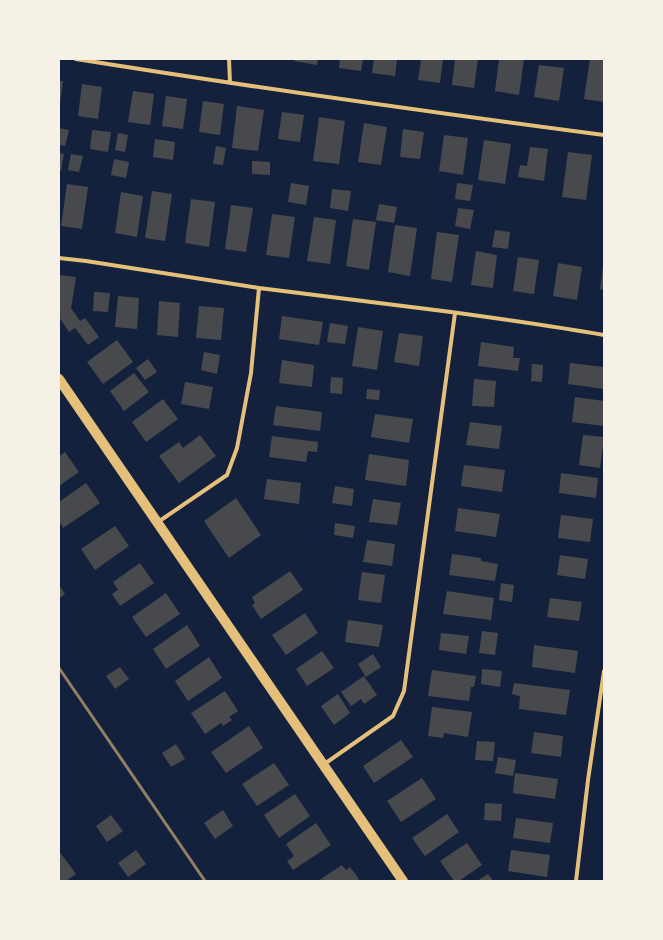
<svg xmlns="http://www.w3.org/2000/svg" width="663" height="940" font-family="'Roboto Condensed',sans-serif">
  <rect width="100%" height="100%" fill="#14213d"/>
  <path fill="#48494c" d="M294,59H318L317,65L294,61Z
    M340,59H363L361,71L339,68Z
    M374,59H397L395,76L372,73Z
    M421,59H443L440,83L418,80Z
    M455,59H478L474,88L452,85Z
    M499,59H524L519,95L495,91Z
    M590,59H604V102L584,99Z
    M539,65L564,68L559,101L534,97Z
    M59,81H63L60,104H59Z
    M82,84L102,87L98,119L78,116Z
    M133,91L154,94L150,125L128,122Z
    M166,96L187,99L183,129L162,126Z
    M203,101L224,104L220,135L199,132Z
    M237,106L264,110L258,151L232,148Z
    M282,112L304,115L300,142L278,139Z
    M319,117L345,121L339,164L313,161Z
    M364,123L387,127L381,165L358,162Z
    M59,128L69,130L65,146L59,145Z
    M403,129L424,132L420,159L400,157Z
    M92,130L111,132L108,152L90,149Z
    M118,133L128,135L125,152L115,150Z
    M444,135L468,138L463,175L439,171Z
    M155,139L175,142L173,160L153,157Z
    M484,140L511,144L505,184L478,180Z
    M216,146L226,148L223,165L213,164Z
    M530,147L548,149L544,181L518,177L520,165L527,166Z
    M568,152L592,155L586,200L562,197Z
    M59,153L64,154L61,171H59Z
    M71,154L83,156L79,172L68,170Z
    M114,159L129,162L126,178L111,175Z
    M252,161L270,162V175L252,174Z
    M291,183L309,186L306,205L288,202Z
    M457,183L473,185L470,201L455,199Z
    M67,184L88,187L82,229L61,226Z
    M332,189L351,191L348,211L330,208Z
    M152,191L172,194L165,241L145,238Z
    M121,192L143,196L137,237L115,233Z
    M191,199L215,202L209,247L185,243Z
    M379,204L397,207L394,223L376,220Z
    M231,205L253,208L246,252L225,249Z
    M458,208L474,210L470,229L455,226Z
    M272,214L295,217L289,258L266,255Z
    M314,217L336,220L330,264L307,261Z
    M353,219L376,222L369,270L346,266Z
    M395,225L417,228L410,276L388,272Z
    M495,230L510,232L508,249L492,247Z
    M437,232L459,235L452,282L431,279Z
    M476,251L497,255L493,288L471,285Z
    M518,257L539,260L534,294L513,291Z
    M558,263L582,267L577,300L553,296Z
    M603,267H604V290L600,289Z
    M59,275L76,277L71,308L80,321L85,318L99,337L88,345L75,328L69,332L59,317Z
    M94,292L110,293L108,312L93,311Z
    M118,296L139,298L137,329L115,327Z
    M159,301L180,303L178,337L157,335Z
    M199,306L224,308L221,340L196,338Z
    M282,316L323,322L319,345L279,339Z
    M330,323L348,326L345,344L327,342Z
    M358,327L383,331L377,370L352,366Z
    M399,333L423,336L419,366L394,362Z
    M117,340L133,362L103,384L87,362Z
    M481,342L514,347L513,358H520L518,371L478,366Z
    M204,352L220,355L217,374L201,370Z
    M148,359L157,372L145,380L136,368Z
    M282,360L314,365L312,387L279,383Z
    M570,363L604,367V389L568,384Z
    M532,364L543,365L542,382L531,381Z
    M134,373L149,392L124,411L110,391Z
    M331,377L343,378L342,394L330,393Z
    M474,379L496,381L494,407L472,406Z
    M185,382L213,387L209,409L181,404Z
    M367,389L380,390L379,400L366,399Z
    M575,397L604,401V426L572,422Z
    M163,399L178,419L146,442L132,422Z
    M276,406L322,412L320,431L273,425Z
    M375,414L413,419L409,443L371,437Z
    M470,422L502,426L499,449L466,445Z
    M200,435L216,456L179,483L159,456L179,442L183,448Z
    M583,435L604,437L600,468L579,465Z
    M272,436L318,442L317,452L308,451L306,462L269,457Z
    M65,452L79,472L59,486V456Z
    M369,454L409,460L406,486L365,480Z
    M464,465L505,470L502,492L461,486Z
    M561,473L598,478L596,498L559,493Z
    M267,479L301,483L299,504L264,499Z
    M86,483L100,503L63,528L59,521V502Z
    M335,486L354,489L352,506L332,503Z
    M236,498L261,535L229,558L204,521Z
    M373,499L401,503L397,525L369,522Z
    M458,508L500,514L496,537L455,531Z
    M561,515L593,519L590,542L558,538Z
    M335,523L355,526L353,538L334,535Z
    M115,526L129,546L95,570L81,549Z
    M367,540L395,544L392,566L363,562Z
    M452,554L481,558V561L498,564L495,581L449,575Z
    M560,555L588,559L585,579L557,575Z
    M140,563L154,583L120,606L112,594L118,590L113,582Z
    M290,571L303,590L261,619L252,605L255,603L252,597Z
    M362,572L385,575L381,603L358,600Z
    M501,583L514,585L512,602L499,600Z
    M59,585L65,594L59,599Z
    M447,591L494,598L491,620L443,614Z
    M166,593L180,614L146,637L132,617Z
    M550,598L582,602L579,621L547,617Z
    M305,613L318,633L286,655L272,635Z
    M348,620L383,625L379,647L345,642Z
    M187,625L200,646L166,669L153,649Z
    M482,631L498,633L495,655L479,653Z
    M441,633L469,636L466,654L439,650Z
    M534,645L578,651L575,673L532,667Z
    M322,651L334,668L307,686L296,669Z
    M373,654L381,667L366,677L358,664Z
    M209,657L222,678L188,701L175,681Z
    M120,667L129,679L115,689L106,676Z
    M482,669L502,671L500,687L481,684Z
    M432,670L476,676L474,687H471L469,701L428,696Z
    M364,676L377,695L364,704L361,699L351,706L341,692Z
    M514,683L570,690L566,715L519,709L520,696L512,694Z
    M225,691L238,711L229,717L232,720L223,726L221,723L205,734L191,713Z
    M338,694L350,713L334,725L321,706Z
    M432,707L472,712L468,737L444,733L443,738L428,736Z
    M249,726L263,748L226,773L211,752Z
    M534,732L563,736L561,757L531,753Z
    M401,740L413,757L374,783L363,766Z
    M477,741L495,742L493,761L475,760Z
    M176,744L185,759L171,767L162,753Z
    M498,757L516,760L513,776L495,773Z
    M274,763L289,785L257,806L242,784Z
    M515,773L558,779L555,799L513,793Z
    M422,778L436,799L401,822L387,801Z
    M295,794L310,816L279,838L264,815Z
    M485,803L502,804L501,821L484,820Z
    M223,810L233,826L215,839L204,823Z
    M447,814L459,832L425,856L412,838Z
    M111,815L123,831L107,842L96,826Z
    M516,818L553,823L550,843L513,838Z
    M316,823L331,845L293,870L287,861L294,856L286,844Z
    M467,843L482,865L459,881H454L440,861Z
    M136,850L146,864L128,877L118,863Z
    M511,850L550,855L547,877L508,871Z
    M59,851L76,874L66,881H59Z
    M342,865L346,870L350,867L359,879L356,881H318Z
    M488,874L493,881H477Z"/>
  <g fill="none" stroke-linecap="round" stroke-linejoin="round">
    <path stroke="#e5c07b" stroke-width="4" d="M76,59C252,87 428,112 604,135
      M229,59L230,83
      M59,258L86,261L259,288L451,312C502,319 553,326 604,335
      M158,522L227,475L237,448L251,373L259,288
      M323,765L393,716L404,691L455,313
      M576,881L588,780L604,671"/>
    <path stroke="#e5c07b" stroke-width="10" d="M59,379L403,881"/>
    <path stroke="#918062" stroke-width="3" d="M59,668L205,881"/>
  </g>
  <rect width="663" height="940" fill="none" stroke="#f6f1e7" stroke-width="120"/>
</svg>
